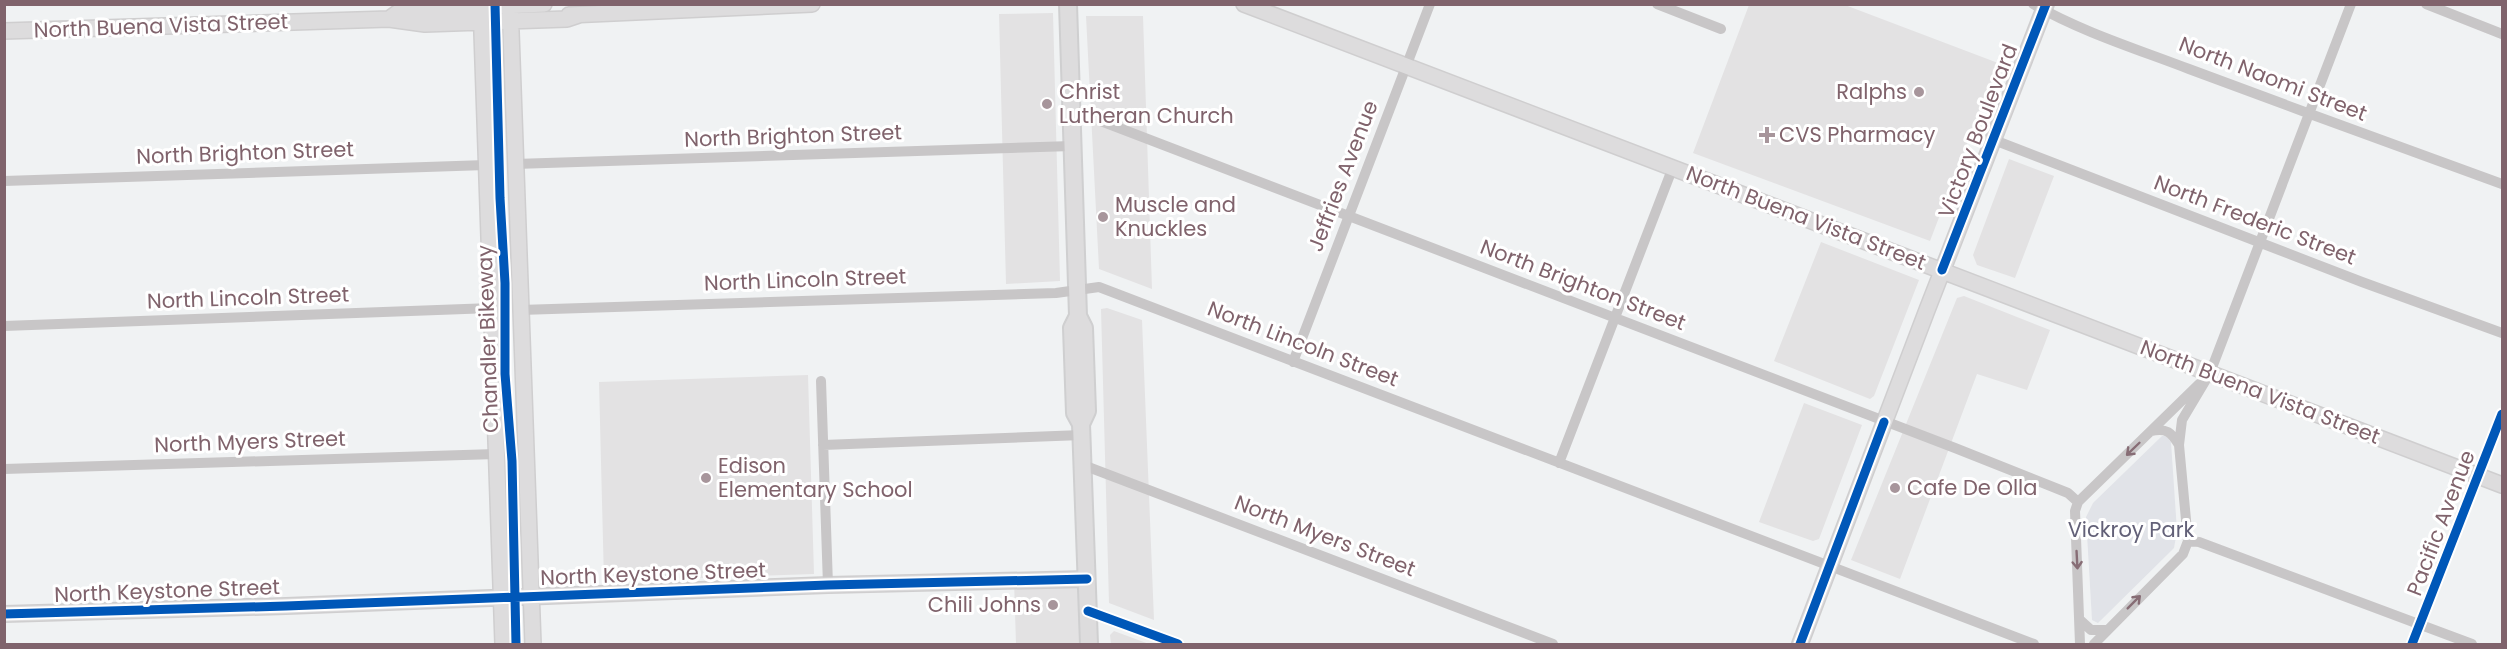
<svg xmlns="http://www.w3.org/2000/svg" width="2507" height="649" font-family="Poppins,sans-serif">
  <rect width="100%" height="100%" fill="#f0f2f3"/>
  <path fill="#e3e2e3" d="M1749,5H1845L1998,63L1930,241L1693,153Z
    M1053,13L1060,281L1006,284L999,14Z
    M1086,16H1143L1152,289L1099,269Z
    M2009,159L2054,176L2015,278L1977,265L1973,255Z
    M1821,242L1919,280L1874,396L1870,399L1774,361Z
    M1964,296L2050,330L2027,390L1977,374L1900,579L1851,560L1957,298Z
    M1107,308L1142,320L1154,620L1109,603L1101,309Z
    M808,375L814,574L604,581L599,382Z
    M1804,403L1862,425L1819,539L1813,541L1759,522Z
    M1014,580L1083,581L1086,644H1016Z
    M1114,631L1149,644H1111L1110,635Z"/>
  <path fill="#e1e3e8" d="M2162,436H2166L2171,442L2177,531L2174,548L2098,623L2092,620L2086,517L2093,503Z"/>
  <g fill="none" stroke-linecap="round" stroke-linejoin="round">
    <defs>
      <path id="secondary" d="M481,4L503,644
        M510,4L533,644
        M1244,4L2502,485
        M569,15L812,4
        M389,19L400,11L544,4
        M4,31L389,19L425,24L567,19L579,15
        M4,614L286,606L828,585L1087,579
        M1800,644L1927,310L2046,4"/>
      <path id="primary" d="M1068,4L1078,316L1072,328L1075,413L1081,424L1089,644
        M1078,316L1084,328L1087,411L1081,424"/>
    </defs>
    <use href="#secondary" stroke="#cfcecf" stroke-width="18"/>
    <use href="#primary" stroke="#cfcfd0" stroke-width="20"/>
    <path stroke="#c8c6c7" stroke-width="10" d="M1657,4L1721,29
      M2033,4C2082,32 2137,49 2189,69C2293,108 2398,146 2502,184
      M2426,4L2502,34
      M1072,110L1955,448L2068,493L2078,502
      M1994,140L2362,282L2502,333
      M515,164L1072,146
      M4,181L486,165
      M520,310L1056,293L1099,287L2034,644
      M4,326L492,308
      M1293,362L1430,4
      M821,381L828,585
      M2151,431C2167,428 2171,432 2179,445
      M823,445L1082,435
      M1559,463L1673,167
      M1083,465L1553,644
      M4,469L496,454
      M2188,541L2199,542L2472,644
      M1088,611L1178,644
      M2080,620L2091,630H2106
      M2080,644L2075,511L2078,502L2199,384
      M2094,644L2183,554L2188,541L2179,445L2182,420L2210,373L2351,4
      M2412,644L2502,414"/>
    <use href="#secondary" stroke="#dddcdd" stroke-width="15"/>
    <use href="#primary" stroke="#dddcdd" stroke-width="16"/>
    <defs>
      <path id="cycleway" d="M495,4L500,198L505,283V374L512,461L516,644
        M1942,270L2046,4
        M1088,611L1178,644
        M4,614L286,606L828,585L1087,579
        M1800,644L1884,422
        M2412,644L2502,414"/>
    </defs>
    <use href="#cycleway" stroke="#fff" stroke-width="13"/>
    <use href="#cycleway" stroke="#0057b8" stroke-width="9"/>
  </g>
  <defs><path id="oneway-shaft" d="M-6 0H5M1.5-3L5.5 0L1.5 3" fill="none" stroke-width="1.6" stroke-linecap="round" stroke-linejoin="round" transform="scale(1.5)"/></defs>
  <g stroke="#876d75">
    <use href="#oneway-shaft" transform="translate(2133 449) rotate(136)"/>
    <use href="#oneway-shaft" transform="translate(2077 560) rotate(87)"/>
    <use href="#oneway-shaft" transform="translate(2134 602) rotate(-45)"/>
  </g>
  <g fill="#a7959b" stroke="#fff" stroke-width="2">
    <circle cx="1919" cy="92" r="6"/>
    <circle cx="1047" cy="104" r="6"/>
    <path d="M1764 126h6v6h6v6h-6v6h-6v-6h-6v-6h6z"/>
    <circle cx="1103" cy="217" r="6"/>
    <circle cx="706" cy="478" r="6"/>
    <circle cx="1895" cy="488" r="6"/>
    <circle cx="1053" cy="605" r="6"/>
  </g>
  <g text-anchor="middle" stroke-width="6" stroke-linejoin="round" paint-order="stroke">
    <g font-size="21" fill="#80636c" stroke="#fff">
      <text transform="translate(161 26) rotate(-2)" y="7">North Buena Vista Street</text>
      <text transform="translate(2273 79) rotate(21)" y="7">North Naomi Street</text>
      <text transform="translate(1978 131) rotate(-69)" y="7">Victory Boulevard</text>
      <text transform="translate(793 136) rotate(-2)" y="7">North Brighton Street</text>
      <text transform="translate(245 153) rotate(-2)" y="7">North Brighton Street</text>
      <text transform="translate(1343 176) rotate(-69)" y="7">Jeffries Avenue</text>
      <text transform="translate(1806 218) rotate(21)" y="7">North Buena Vista Street</text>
      <text transform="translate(2255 220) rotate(21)" y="7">North Frederic Street</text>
      <text transform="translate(805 280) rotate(-2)" y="7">North Lincoln Street</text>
      <text transform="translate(1583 285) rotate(21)" y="7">North Brighton Street</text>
      <text transform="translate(248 298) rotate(-2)" y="7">North Lincoln Street</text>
      <text transform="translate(488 339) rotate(-92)" y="7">Chandler Bikeway</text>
      <text transform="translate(1303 344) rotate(21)" y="7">North Lincoln Street</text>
      <text transform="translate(2260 392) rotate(21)" y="7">North Buena Vista Street</text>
      <text transform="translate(250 442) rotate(-2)" y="7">North Myers Street</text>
      <text transform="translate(2441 523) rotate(-69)" y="7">Pacific Avenue</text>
      <text transform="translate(1325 536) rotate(21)" y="7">North Myers Street</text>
      <text transform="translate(653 574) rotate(-2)" y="7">North Keystone Street</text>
      <text transform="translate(167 591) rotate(-2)" y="7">North Keystone Street</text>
    </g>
    <g font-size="21" fill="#80636c" stroke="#fff" text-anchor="start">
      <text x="1059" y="99">Christ<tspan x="1059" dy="24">Lutheran Church</tspan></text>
      <text x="1907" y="99" text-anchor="end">Ralphs</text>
      <text x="1779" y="142">CVS Pharmacy</text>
      <text x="1115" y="212">Muscle and<tspan x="1115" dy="24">Knuckles</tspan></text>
      <text x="718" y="473">Edison<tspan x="718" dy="24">Elementary School</tspan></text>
      <text x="1907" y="495">Cafe De Olla</text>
      <text x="1041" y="612" text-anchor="end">Chili Johns</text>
    </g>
    <g font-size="21" fill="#636178" stroke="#fff">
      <text x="2131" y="537">Vickroy Park</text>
    </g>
  </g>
  <rect width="2507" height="649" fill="none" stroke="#80636c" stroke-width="12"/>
</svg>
